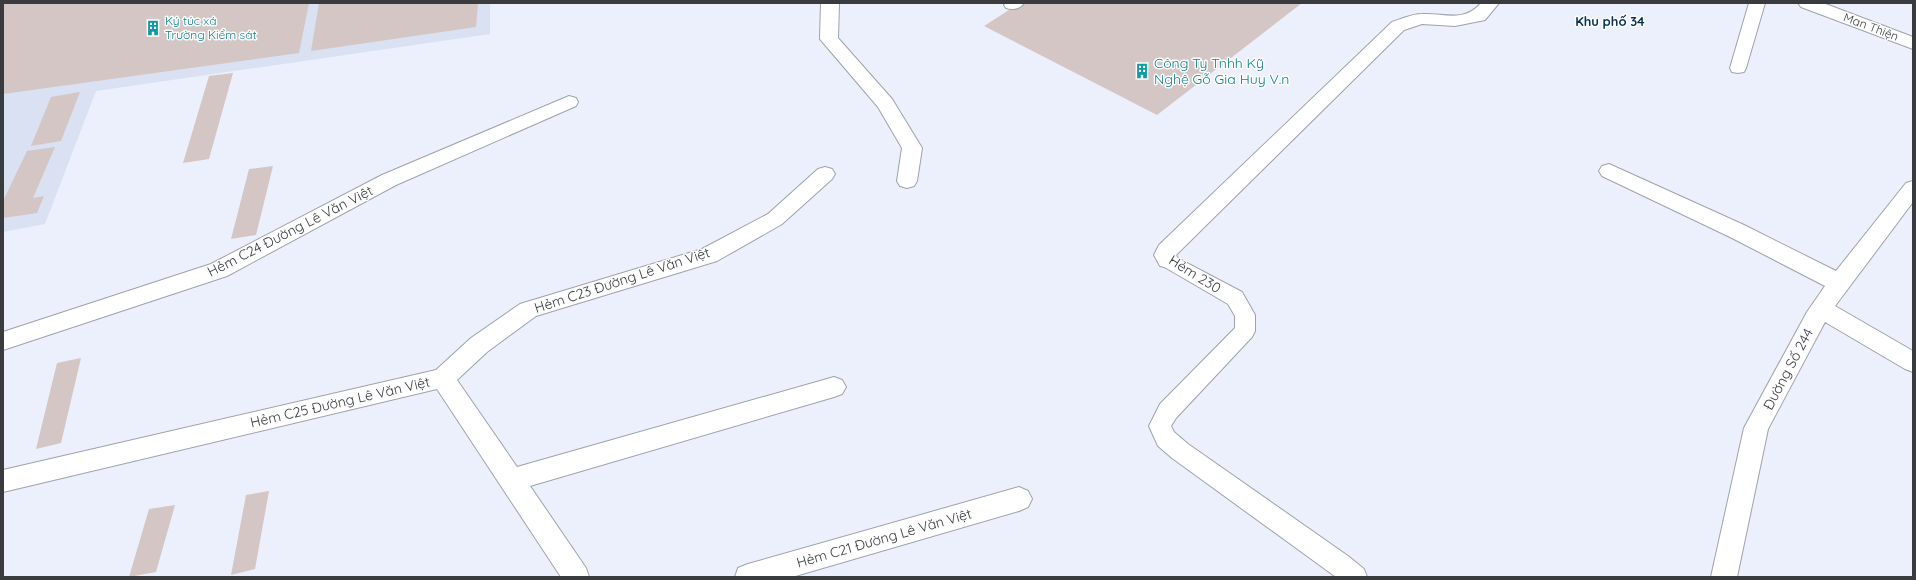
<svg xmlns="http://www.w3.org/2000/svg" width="1916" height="580" font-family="Quicksand,sans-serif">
  <rect width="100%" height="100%" fill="#ebf0fc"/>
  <path fill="#d9e1f3" d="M3,3H490V34L96,91L45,224L3,232Z"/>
  <path fill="#d4c6c4" d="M3,3H309L299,53L3,94Z
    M319,3H478L476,27L311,51Z
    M1020,3H1302L1157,115L984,26Z
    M233,73L209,159L183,163L209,76Z
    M80,92L61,141L31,146L51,97Z
    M55,147L33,198L44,196L37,213L3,218V201L27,151Z
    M273,166L256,235L231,239L249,169Z
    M81,358L61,443L36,449L57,363Z
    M269,491L255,569L231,575L246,495Z
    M175,505L156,572L129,577L149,509Z"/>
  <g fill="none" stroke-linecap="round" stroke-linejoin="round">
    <defs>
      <path id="service" d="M1006,3H1024C1020,9 1013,10 1006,8L1004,5Z
        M1749,3H1765L1746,68L1744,72L1738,73L1732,72L1730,68Z
        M1168,253L1242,292L1255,315V331L1252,337L1176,418L1171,426L1174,432L1188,444L1348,556L1364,569L1367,577H1336L1172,458L1158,446L1149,426L1160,404L1235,328V316L1228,304L1161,265L1158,260L1161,255Z"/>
      <path id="minor" d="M821,3H839L838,38L892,99L922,148L917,181L914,186L907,188L900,186L897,181L902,148L878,107L820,39Z
        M1481,3H1499L1485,20L1455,26L1422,24L1404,30L1176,255L1179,260L1176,266L1168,268L1160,266L1154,255L1159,245L1392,22C1401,19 1412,14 1422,14C1445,13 1464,23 1481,3Z
        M569,96L576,98L578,102L576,106L396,185L227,276L3,350V332L211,264L382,175Z
        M1609,164L1744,225L1836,271L1906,183L1913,181V202L1835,306L1913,351V372L1905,369L1825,322L1768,429L1737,577H1711L1744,428L1807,312L1825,286L1730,237L1602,176L1599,171L1602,166Z
        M825,167L832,169L835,174L832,179L782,224L717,261L536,316L487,352L457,380L517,467L834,377L842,380L846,387L842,394L834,397L530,486L586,568L589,577H561L437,389L3,492V470L436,370L471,338L520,304L702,249L768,214L818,169Z
        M1019,487L1028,491L1032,499L1028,507L1019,511L792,577H735L738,568L748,564Z"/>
      <path id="tertiary" d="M1798,3H1823L1913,37V49L1801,7Z"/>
    </defs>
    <use href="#service" stroke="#9da2ac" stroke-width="2"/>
    <use href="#minor" stroke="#9da2ac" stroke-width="2"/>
    <use href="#tertiary" stroke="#9da2ac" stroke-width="2"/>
    <use href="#service" fill="#fff" fill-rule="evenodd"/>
    <use href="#minor" fill="#fff" fill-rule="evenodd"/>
    <use href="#tertiary" fill="#fff" fill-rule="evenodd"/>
  </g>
  <defs>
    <symbol id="building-bare" viewBox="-9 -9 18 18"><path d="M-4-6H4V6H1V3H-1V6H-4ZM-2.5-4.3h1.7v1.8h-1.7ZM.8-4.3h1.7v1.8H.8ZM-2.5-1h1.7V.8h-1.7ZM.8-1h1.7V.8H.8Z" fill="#0f9aa8" stroke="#fdfdfd" stroke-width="2.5" paint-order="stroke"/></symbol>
  </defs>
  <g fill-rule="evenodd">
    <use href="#building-bare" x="142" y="17" width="22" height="22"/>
    <use href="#building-bare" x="1131" y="60" width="22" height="22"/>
  </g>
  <g text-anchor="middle" stroke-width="3" stroke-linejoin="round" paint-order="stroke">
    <g font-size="12" fill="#0d838f" stroke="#fdfdfd" text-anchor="start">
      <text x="165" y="25">Ký túc xá<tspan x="165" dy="14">Trường Kiểm sát</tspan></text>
    </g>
    <g font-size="12" fill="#393b3f" stroke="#fdfdfd">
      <text transform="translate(1871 27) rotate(21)" y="4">Man Thiện</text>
    </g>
    <g font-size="13" font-weight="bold" fill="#073055" stroke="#fdfdfd">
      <text x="1610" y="26">Khu phố 34</text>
    </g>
    <g font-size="14" fill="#0d838f" stroke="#fdfdfd" text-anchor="start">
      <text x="1154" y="68">Công Ty Tnhh Kỹ<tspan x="1154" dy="16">Nghệ Gỗ Gia Huy V.n</tspan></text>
    </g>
    <g font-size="14" fill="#393b3f" stroke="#fdfdfd">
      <text transform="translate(290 231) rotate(-27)" y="5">Hẻm C24 Đường Lê Văn Việt</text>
      <text transform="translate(1195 274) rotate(32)" y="5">Hẻm 230</text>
      <text transform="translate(622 280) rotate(-18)" y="5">Hẻm C23 Đường Lê Văn Việt</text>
      <text transform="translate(1788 369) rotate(-62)" y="5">Đường Số 244</text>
      <text transform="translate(340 402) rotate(-13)" y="5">Hẻm C25 Đường Lê Văn Việt</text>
      <text transform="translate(884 538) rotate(-16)" y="5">Hẻm C21 Đường Lê Văn Việt</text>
    </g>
  </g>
  <rect width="1916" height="580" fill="none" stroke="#393b3f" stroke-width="8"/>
</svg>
